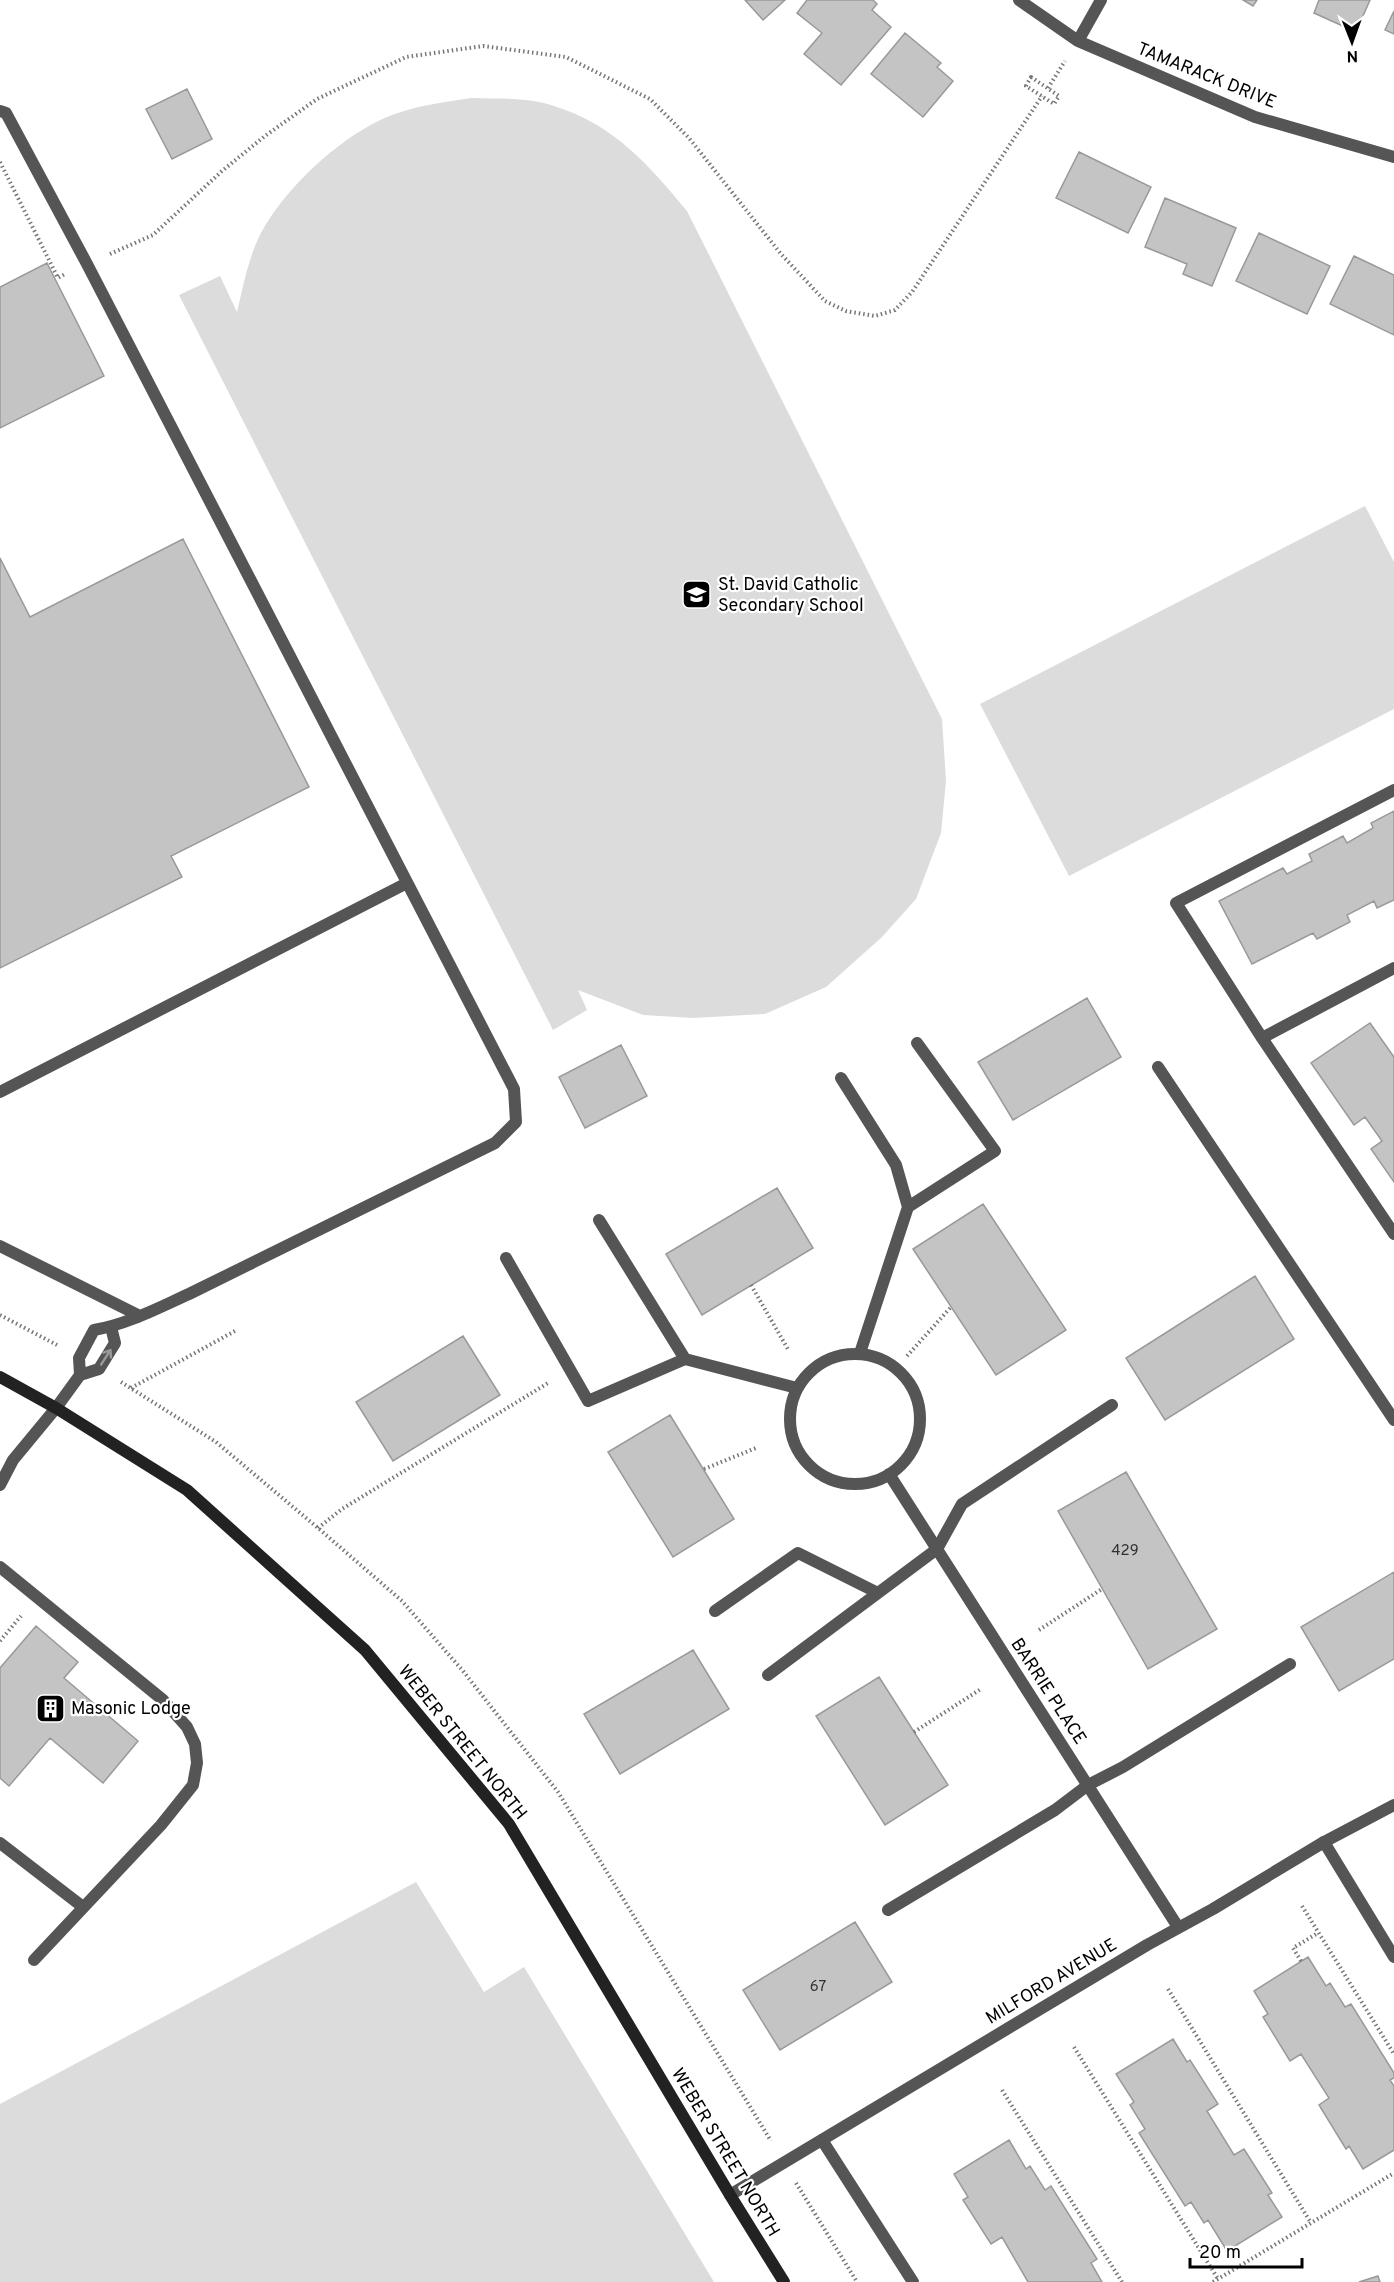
<svg xmlns="http://www.w3.org/2000/svg" width="1394" height="2282" font-family="Overpass,sans-serif">
  <rect width="100%" height="100%" fill="#fff"/>
  <path fill="#dcdcdc" d="M471,98C498,99 528,97 554,106C613,124 649,165 687,211L942,719L946,781L941,833L916,899L882,937L826,987L765,1014L693,1018L643,1015L578,990L587,1010L553,1030L179,295L220,276L237,312C243,287 248,260 259,237C283,189 344,132 395,114C420,105 445,102 471,98Z
    M1365,506L1394,562V709L1069,876L980,704Z
    M416,1882L484,1992L524,1967L714,2282H0V2104Z"/>
  <path fill="#c4c4c4" stroke="#999" stroke-width="1.5" d="M745,0H785L763,20Z
    M807,0H873L877,4L872,10L891,27L841,85L804,54L822,33L797,13Z
    M1243,0H1257L1253,6Z
    M1319,0H1370L1356,32L1314,13Z
    M1394,11V34L1385,30Z
    M905,33L941,63L937,67L953,81L923,117L871,74Z
    M187,89L212,139L172,159L146,109Z
    M1079,152L1151,187L1128,233L1056,198Z
    M1165,198L1236,228L1212,286L1183,274L1187,264L1145,247Z
    M1259,233L1330,266L1307,314L1236,281Z
    M1354,256L1394,275V335L1330,304Z
    M47,263L104,376L0,428V287Z
    M183,539L309,787L171,856L182,877L0,968V558L30,617Z
    M1394,811V900L1377,908L1374,901L1347,915L1350,922L1317,939L1313,933L1252,964L1219,901L1283,868L1287,874L1312,861L1309,854L1343,836L1347,843L1373,828L1371,823Z
    M1087,998L1121,1057L1013,1120L978,1062Z
    M1370,1023L1394,1057V1182L1371,1149L1382,1141L1365,1117L1354,1125L1311,1063Z
    M621,1045L647,1096L585,1128L559,1077Z
    M777,1188L813,1248L702,1315L666,1254Z
    M983,1204L1066,1330L996,1375L913,1249Z
    M1255,1276L1294,1339L1165,1420L1126,1358Z
    M463,1336L500,1395L393,1461L356,1402Z
    M670,1415L734,1519L673,1557L608,1452Z
    M1126,1472L1217,1629L1148,1669L1058,1511Z
    M1394,1572V1659L1339,1691L1301,1627Z
    M36,1626L78,1662L64,1678L138,1741L103,1783L50,1738L9,1786L0,1778V1668Z
    M693,1650L729,1709L620,1774L584,1714Z
    M879,1677L948,1785L885,1825L816,1716Z
    M855,1922L892,1982L780,2050L743,1990Z
    M1308,1957L1326,1986L1330,1983L1345,2007L1351,2004L1394,2073V2078L1390,2080L1394,2086V2150L1363,2169L1349,2146L1346,2149L1319,2105L1329,2098L1301,2054L1290,2061L1263,2017L1268,2014L1254,1991Z
    M1173,2039L1187,2062L1190,2060L1218,2104L1207,2111L1234,2155L1244,2149L1272,2193L1268,2195L1282,2217L1227,2251L1208,2220L1204,2223L1191,2202L1185,2206L1139,2133L1145,2129L1130,2105L1134,2102L1116,2074Z
    M1009,2140L1026,2169L1030,2166L1045,2190L1051,2186L1097,2259L1091,2263L1102,2282H1028L1002,2237L991,2244L963,2200L968,2197L954,2174Z
    M1378,2276L1380,2282H1359Z"/>
  <g fill="none" stroke-linecap="round" stroke-linejoin="round">
    <path stroke="#777" stroke-width="4" stroke-dasharray="1.5 3" stroke-linecap="butt" d="M1031,77L1059,96L1054,104L1026,86Z
      M1048,88L1065,61
      M0,162L58,278L65,274
      M110,254L153,235L222,171L265,136L317,99L406,57L483,46L566,57L650,99L689,138L781,254L825,301L846,311L875,316L895,310L912,292L1042,96
      M751,1285L789,1351
      M0,1315L57,1345
      M907,1356L951,1307
      M121,1382L216,1442L318,1528L402,1601L463,1671L558,1792L771,2141
      M131,1388L235,1331
      M704,1469L756,1448
      M318,1528L342,1509L548,1383
      M1039,1630L1102,1589
      M0,1641L21,1616
      M914,1732L981,1689
      M1302,1906L1394,2054
      M1301,1961L1293,1948L1318,1933
      M1168,1989L1311,2223
      M1074,2047L1218,2279
      M1002,2090L1122,2282
      M796,2183L857,2282
      M1213,2282L1394,2173"/>
    <path stroke="#555" stroke-width="12" d="M0,111L6,113L87,264L514,1089L516,1122L495,1143L189,1294C158,1308 128,1324 94,1330L79,1358L80,1375
      M1394,790L1176,903L1262,1038L1394,1234
      M1262,1038L1394,968
      M1158,1067L1394,1420
      M841,1078L896,1165L908,1207
      M0,1092L407,883
      M599,1220L685,1359L797,1388
      M0,1246L140,1316
      M506,1258L588,1401L685,1359
      M860,1353L908,1207L995,1151L917,1043
      M0,1485L13,1460L56,1408L80,1375L99,1369L115,1343L111,1327
      M0,1567L163,1700L187,1727L195,1744L197,1763L193,1785L161,1825L34,1960
      M715,1611L798,1553L878,1593
      M768,1675L937,1549L962,1504L1112,1405
      M1324,1842L1394,1957
      M0,1843L83,1907
      M888,1910L1055,1810L1088,1785L1123,1767L1290,1664
      M822,2140L913,2282"/>
    <path stroke="#555" stroke-width="12" d="M1019,0L1078,41L1255,117L1394,157
      M1078,41L1101,0
      M790 1419a65 65 0 1 1 130 0a65 65 0 1 1-130 0Z
      M889,1474L1178,1927
      M730,2195L1147,1945L1213,1909L1324,1842L1394,1805"/>
    <path stroke="#222" stroke-width="12" d="M0,1377L56,1408L187,1490L365,1650L509,1824L730,2195L784,2282"/>
  </g>
  <defs><path id="oneway-shaft" d="M-6 0H5M1.5-3L5.5 0L1.5 3" fill="none" stroke-width="1.6" stroke-linecap="round" stroke-linejoin="round" transform="scale(1.5)"/></defs>
  <use stroke="#999" href="#oneway-shaft" transform="translate(106 1357) rotate(-57)"/>
  <defs>
    <symbol id="school-square" viewBox="-11 -11 22 22"><rect x="-9" y="-9" width="18" height="18" rx="4" fill="#000" stroke="#fff"/><path d="M0-5L7-2L0 1L-7-2ZM-4 1L0 2.5L4 1V4Q0 6-4 4Z" fill="#fff"/></symbol>
    <symbol id="building-square" viewBox="-11 -11 22 22"><rect x="-9" y="-9" width="18" height="18" rx="4" fill="#000" stroke="#fff"/><path d="M-4-6H4V6H1V3H-1V6H-4ZM-2.5-4.3h1.7v1.8h-1.7ZM.8-4.3h1.7v1.8H.8ZM-2.5-1h1.7V.8h-1.7ZM.8-1h1.7V.8H.8Z" fill="#fff"/></symbol>
  </defs>
  <g fill-rule="evenodd">
    <use href="#school-square" x="680" y="578" width="33" height="33"/>
    <use href="#building-square" x="34" y="1692" width="33" height="33"/>
  </g>
  <g text-anchor="middle" stroke-width="4.5" stroke-linejoin="round" paint-order="stroke">
    <g font-size="15" fill="#313131">
      <text x="1125" y="1555">429</text>
      <text x="818" y="1991">67</text>
    </g>
    <g font-size="18" fill="#000" stroke="#fff">
      <text transform="translate(1207 75) rotate(22)" y="6">TAMARACK DRIVE</text>
      <text transform="translate(1049 1691) rotate(57)" y="6">BARRIE PLACE</text>
      <text transform="translate(463 1742) rotate(51)" y="6">WEBER STREET NORTH</text>
      <text transform="translate(1051 1981) rotate(-31)" y="6">MILFORD AVENUE</text>
      <text transform="translate(726 2152) rotate(59)" y="6">WEBER STREET NORTH</text>
    </g>
    <g font-size="18" fill="#000" stroke="#fff" text-anchor="start">
      <text x="718" y="590">St. David Catholic<tspan x="718" dy="21">Secondary School</tspan></text>
      <text x="71" y="1714">Masonic Lodge</text>
    </g>
  </g>
  <g transform="translate(1352 42) rotate(179)" stroke="#ffffff" stroke-width="4.5" paint-order="stroke">
  <path d="M0-4.5L10 22L0 15L-10 22Z" fill="#000000"/>
  <text y="-9" font-size="16" font-weight="bold" text-anchor="middle" fill="#000000">N</text>
  </g>
  <path d="M1190 2258v9h112v-9" fill="none" stroke="#000000" stroke-width="3"/>
  <text x="1199" y="2258" font-size="18" fill="#000000" stroke="#ffffff" stroke-width="4.5" paint-order="stroke">20 m</text>
</svg>
